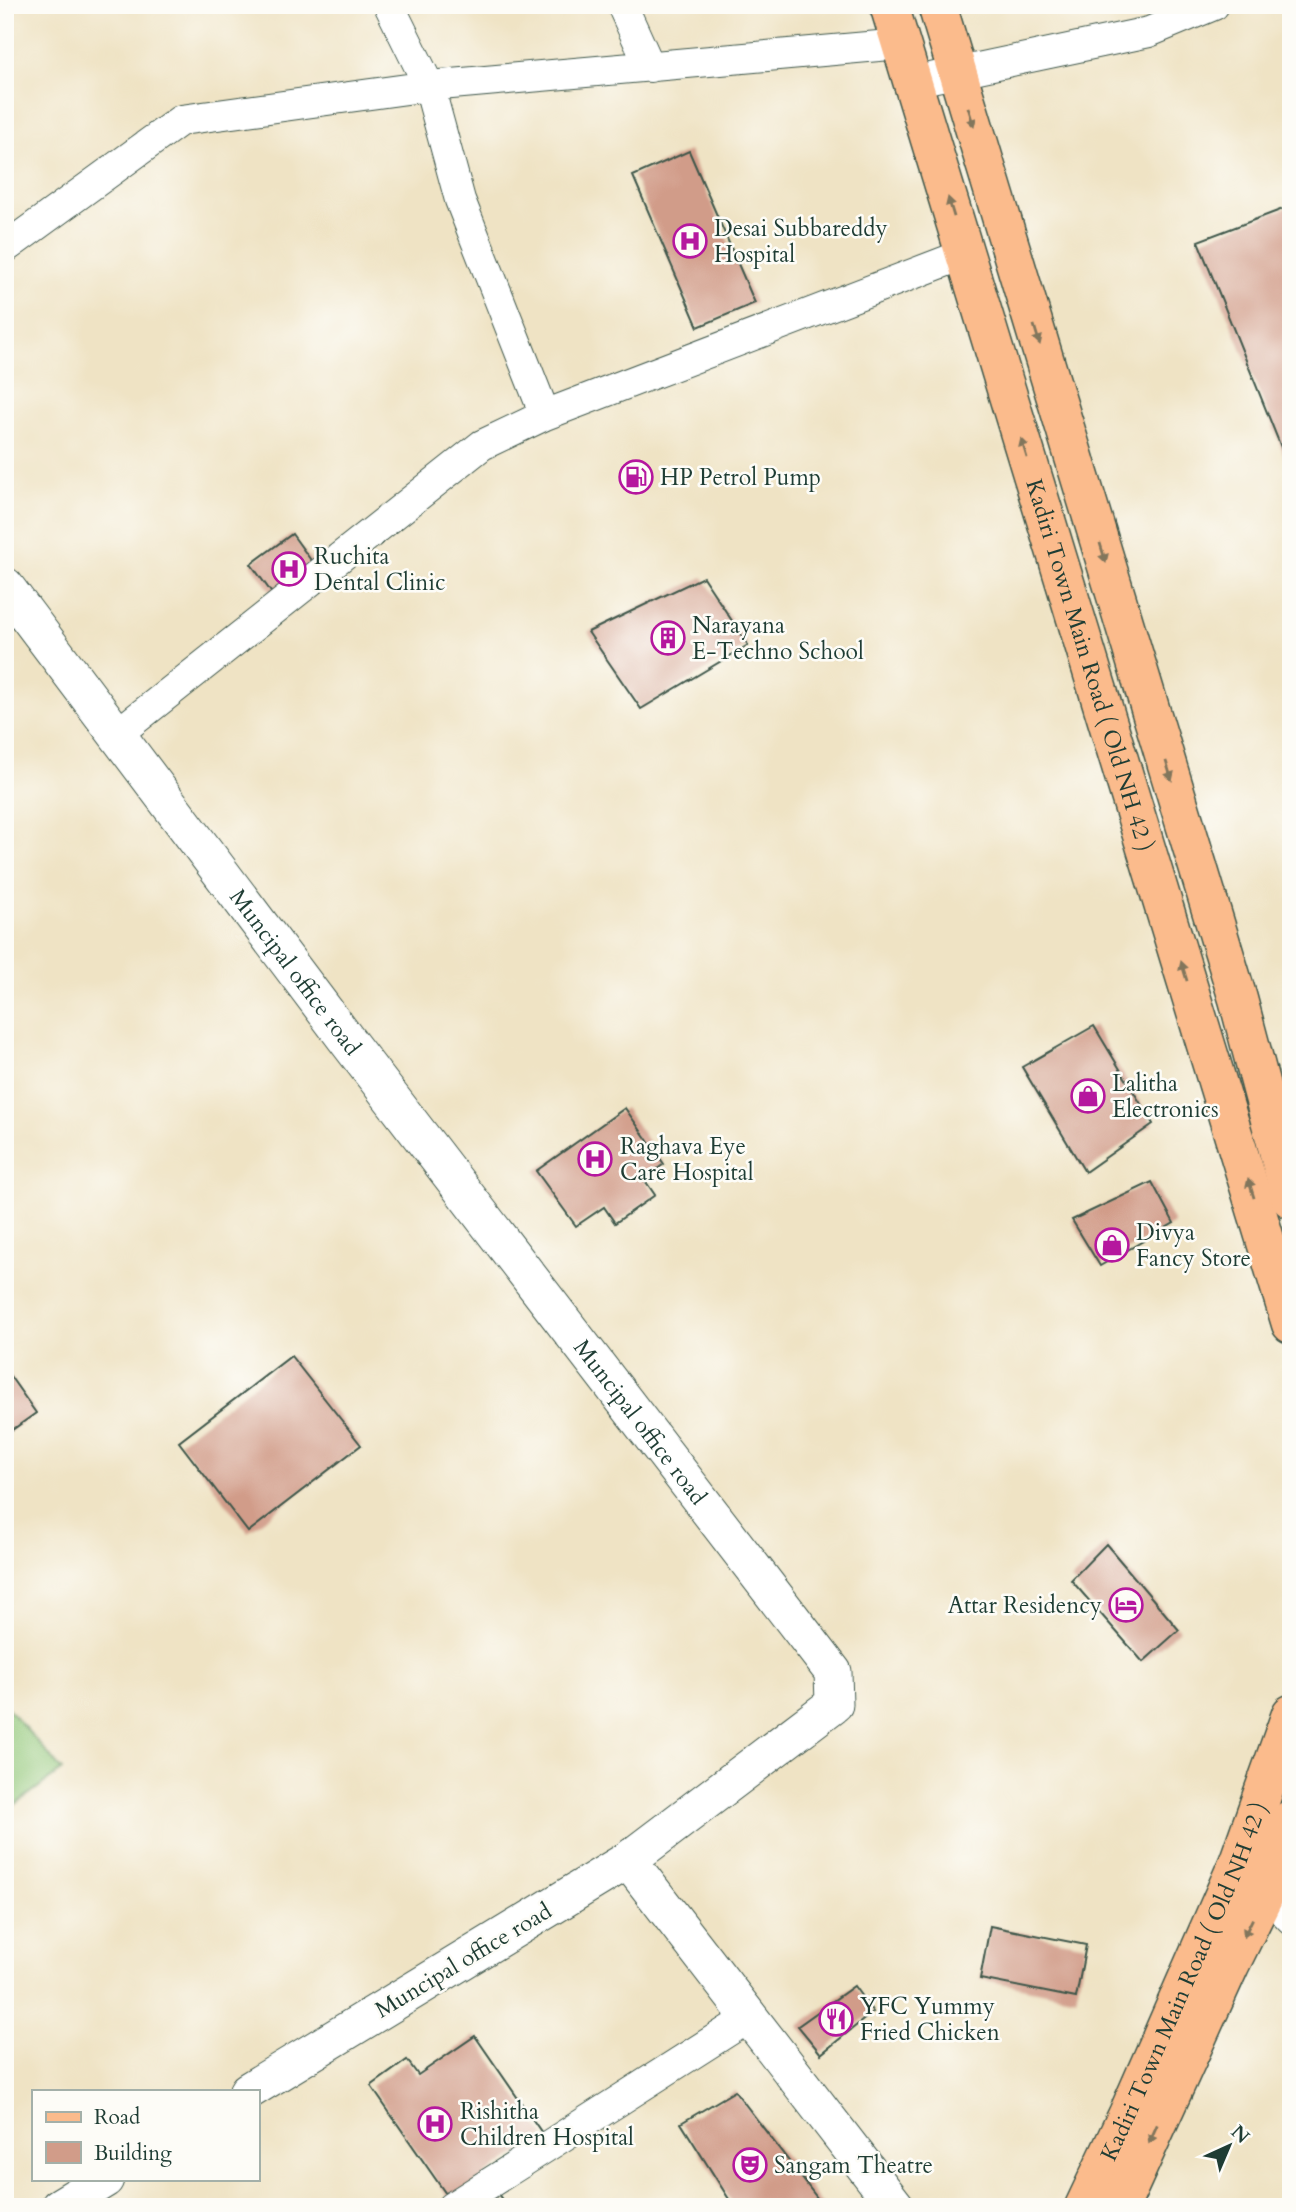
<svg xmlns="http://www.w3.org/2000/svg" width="1296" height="2212" font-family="Cardo,serif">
  <rect width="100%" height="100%" fill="#fdfcf7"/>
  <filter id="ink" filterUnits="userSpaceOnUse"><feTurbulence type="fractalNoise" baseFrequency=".0143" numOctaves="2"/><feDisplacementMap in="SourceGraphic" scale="14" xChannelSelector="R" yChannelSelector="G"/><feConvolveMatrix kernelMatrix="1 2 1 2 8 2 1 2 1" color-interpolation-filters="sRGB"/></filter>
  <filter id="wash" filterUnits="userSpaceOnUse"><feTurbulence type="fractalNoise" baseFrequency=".00686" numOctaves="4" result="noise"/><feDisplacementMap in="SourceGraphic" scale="28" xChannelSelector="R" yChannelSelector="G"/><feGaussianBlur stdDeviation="1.57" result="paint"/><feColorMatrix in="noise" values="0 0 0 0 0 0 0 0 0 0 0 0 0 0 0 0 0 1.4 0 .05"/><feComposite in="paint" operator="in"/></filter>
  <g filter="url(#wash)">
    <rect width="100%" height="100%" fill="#efe3c4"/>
    <path fill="#92c87a" stroke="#588257" stroke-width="2" d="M5,1705L62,1770L5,1812Z"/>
    <g id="blocks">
      <path fill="#d19c89" d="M689,151L755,303L698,327L633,176Z
        M1291,206V472L1198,241Z
        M292,534L318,570L276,599L251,564Z
        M703,577L748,645L641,709L588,632Z
        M1094,1026L1153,1124L1085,1172L1022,1067Z
        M625,1108L664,1164L644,1179L655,1195L615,1223L604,1207L576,1226L536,1171Z
        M1152,1182L1174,1223L1100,1266L1072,1220Z
        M291,1356L361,1445L248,1532L179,1442Z
        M5,1369L36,1413L5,1435Z
        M1106,1544L1179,1630L1143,1662L1071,1580Z
        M990,1926L1086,1945L1076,1998L980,1979Z
        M854,1986L873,2012L821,2054L798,2026Z
        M475,2036L544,2136L485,2175L507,2207H455L371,2086L407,2060L418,2075Z
        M735,2091L824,2207H734L681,2123Z"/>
    </g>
  </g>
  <g filter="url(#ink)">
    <use href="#blocks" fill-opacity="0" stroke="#3e564a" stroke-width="2"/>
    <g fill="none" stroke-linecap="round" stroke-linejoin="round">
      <defs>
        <path id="minor" d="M389,5L429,86L460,200L545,415
          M622,5L650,67
          M912,82L1149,32L1214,5
          M5,248L181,120L429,86L901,44
          M117,734L482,445L545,415L965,254
          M1252,1878L1291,1919
          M452,2207L750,2017"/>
        <g id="tertiary">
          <path id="s1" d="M5,586L349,1043L833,1672L834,1704L628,1860L248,2091"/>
          <path d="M628,1860L896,2207"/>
          <path d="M59,2207L105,2179"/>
        </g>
        <g id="primary">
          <path id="s2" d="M889,5L1291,1324"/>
          <path d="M937,5L1238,999L1291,1199"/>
          <path id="s3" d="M1084,2207L1128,2114L1238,1863L1291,1714"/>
          <path d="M1120,2207L1230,1965L1266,1892L1291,1819"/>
        </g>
      </defs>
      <use href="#minor" stroke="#3e564a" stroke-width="32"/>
      <use href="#tertiary" stroke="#3e564a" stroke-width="39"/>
      <use href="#primary" stroke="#3e564a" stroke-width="41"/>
      <use href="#minor" stroke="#fff" stroke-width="30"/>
      <use href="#tertiary" stroke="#fff" stroke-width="37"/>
      <use href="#primary" stroke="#fbbb8c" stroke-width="38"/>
    </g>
    <defs><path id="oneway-solid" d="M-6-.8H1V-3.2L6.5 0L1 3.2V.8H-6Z" transform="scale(1.75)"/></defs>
    <g fill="#82765c">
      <use href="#oneway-solid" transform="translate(971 117) rotate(73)"/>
      <use href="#oneway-solid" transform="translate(951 207) rotate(-107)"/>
      <use href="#oneway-solid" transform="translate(1037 335) rotate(73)"/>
      <use href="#oneway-solid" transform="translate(1024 448) rotate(-107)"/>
      <use href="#oneway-solid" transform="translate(1103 553) rotate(73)"/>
      <use href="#oneway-solid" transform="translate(1169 771) rotate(73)"/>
      <use href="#oneway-solid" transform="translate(1184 971) rotate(-107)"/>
      <use href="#oneway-solid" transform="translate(1251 1188) rotate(-107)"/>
      <use href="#oneway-solid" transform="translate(1248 1928) rotate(116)"/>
      <use href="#oneway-solid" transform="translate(1153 2134) rotate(114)"/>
    </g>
  </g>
  <defs>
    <symbol id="hospital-ring" viewBox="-11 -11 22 22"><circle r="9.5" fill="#fdfcf7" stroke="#b5179e" stroke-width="1.5"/><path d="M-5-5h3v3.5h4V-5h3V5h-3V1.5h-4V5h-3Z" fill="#b5179e"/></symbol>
    <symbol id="fuel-ring" viewBox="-11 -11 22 22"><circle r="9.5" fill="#fdfcf7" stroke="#b5179e" stroke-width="1.5"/><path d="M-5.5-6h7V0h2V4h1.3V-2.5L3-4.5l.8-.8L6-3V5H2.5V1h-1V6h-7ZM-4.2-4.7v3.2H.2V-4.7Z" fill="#b5179e"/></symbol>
    <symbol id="building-ring" viewBox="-11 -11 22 22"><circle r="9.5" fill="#fdfcf7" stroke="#b5179e" stroke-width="1.5"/><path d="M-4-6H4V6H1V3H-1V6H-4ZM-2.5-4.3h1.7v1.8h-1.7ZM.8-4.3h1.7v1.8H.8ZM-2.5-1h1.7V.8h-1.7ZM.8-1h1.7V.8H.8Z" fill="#b5179e"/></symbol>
    <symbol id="shop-ring" viewBox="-11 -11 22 22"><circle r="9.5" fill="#fdfcf7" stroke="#b5179e" stroke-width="1.5"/><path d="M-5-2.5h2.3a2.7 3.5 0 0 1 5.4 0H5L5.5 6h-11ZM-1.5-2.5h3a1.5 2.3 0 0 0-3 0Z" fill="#b5179e"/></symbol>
    <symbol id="hotel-ring" viewBox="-11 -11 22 22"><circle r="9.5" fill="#fdfcf7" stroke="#b5179e" stroke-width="1.5"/><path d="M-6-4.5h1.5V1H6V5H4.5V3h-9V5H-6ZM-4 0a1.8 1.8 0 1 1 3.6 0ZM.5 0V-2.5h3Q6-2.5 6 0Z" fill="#b5179e"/></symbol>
    <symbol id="restaurant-ring" viewBox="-11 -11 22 22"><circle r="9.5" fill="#fdfcf7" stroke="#b5179e" stroke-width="1.5"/><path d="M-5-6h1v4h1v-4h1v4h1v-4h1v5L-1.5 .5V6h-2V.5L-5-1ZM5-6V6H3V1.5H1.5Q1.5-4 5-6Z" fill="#b5179e"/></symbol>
    <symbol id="theatre-ring" viewBox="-11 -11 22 22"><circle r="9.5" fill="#fdfcf7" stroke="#b5179e" stroke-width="1.5"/><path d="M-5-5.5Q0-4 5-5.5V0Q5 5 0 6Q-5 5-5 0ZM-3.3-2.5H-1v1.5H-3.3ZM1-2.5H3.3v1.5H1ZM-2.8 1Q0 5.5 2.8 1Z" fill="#b5179e"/></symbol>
  </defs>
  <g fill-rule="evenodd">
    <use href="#hospital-ring" x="671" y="222" width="38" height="38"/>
    <use href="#fuel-ring" x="617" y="458" width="38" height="38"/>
    <use href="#hospital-ring" x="270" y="550" width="38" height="38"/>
    <use href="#building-ring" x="649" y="619" width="38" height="38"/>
    <use href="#shop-ring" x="1069" y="1077" width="38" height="38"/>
    <use href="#hospital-ring" x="576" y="1140" width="38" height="38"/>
    <use href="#shop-ring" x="1093" y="1226" width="38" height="38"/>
    <use href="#hotel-ring" x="1107" y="1586" width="38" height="38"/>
    <use href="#restaurant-ring" x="817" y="2000" width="38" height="38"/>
    <use href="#hospital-ring" x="416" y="2105" width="38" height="38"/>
    <use href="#theatre-ring" x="731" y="2146" width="38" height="38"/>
  </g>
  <g text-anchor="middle" stroke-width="5" stroke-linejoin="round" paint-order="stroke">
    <g font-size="23" fill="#1f3d34" stroke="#fdfcf7" text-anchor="start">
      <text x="714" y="236">Desai Subbareddy<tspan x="714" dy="26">Hospital</tspan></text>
      <text x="660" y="485">HP Petrol Pump</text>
      <text x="314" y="564">Ruchita<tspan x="314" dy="26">Dental Clinic</tspan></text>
      <text x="692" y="633">Narayana<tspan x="692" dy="26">E-Techno School</tspan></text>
      <text x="1112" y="1091">Lalitha<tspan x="1112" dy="26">Electronics</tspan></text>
      <text x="620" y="1154">Raghava Eye<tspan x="620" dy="26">Care Hospital</tspan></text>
      <text x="1136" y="1240">Divya<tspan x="1136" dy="26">Fancy Store</tspan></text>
      <text x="1102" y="1613" text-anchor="end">Attar Residency</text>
      <text x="860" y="2014">YFC Yummy<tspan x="860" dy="26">Fried Chicken</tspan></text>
      <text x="460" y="2119">Rishitha<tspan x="460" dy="26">Children Hospital</tspan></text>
      <text x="774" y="2173">Sangam Theatre</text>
    </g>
    <g font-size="23" fill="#1f3d34" stroke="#fdfcf7">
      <text dy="8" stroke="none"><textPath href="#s2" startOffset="690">Kadiri Town Main Road ( Old NH 42 )</textPath></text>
      <text dy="8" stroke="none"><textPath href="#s1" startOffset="483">Muncipal office road</textPath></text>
      <text dy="8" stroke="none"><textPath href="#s1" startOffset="1050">Muncipal office road</textPath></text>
      <text transform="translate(463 1960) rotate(-31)" y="8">Muncipal office road</text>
      <text dy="8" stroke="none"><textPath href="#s3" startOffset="247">Kadiri Town Main Road ( Old NH 42 )</textPath></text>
    </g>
  </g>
  <rect width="1296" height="2212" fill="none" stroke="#fdfcf7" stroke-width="28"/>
  <rect x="32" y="2090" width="228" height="91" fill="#fdfcf7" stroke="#a4b0a9" stroke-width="2"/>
  <rect x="46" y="2112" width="35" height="10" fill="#fbbb8c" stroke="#a4b0a9" stroke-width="2"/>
  <text x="94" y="2124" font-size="21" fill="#1f3d34">Road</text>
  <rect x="46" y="2142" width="35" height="21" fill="#d19c89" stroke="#a4b0a9" stroke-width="2"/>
  <text x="94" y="2160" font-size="21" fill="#1f3d34">Building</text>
  <g transform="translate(1229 2146) rotate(44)" stroke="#fdfcf7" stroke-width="5" paint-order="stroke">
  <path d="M0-5L12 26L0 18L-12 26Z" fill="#1f3d34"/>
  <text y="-10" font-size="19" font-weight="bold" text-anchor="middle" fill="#1f3d34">N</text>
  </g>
</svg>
